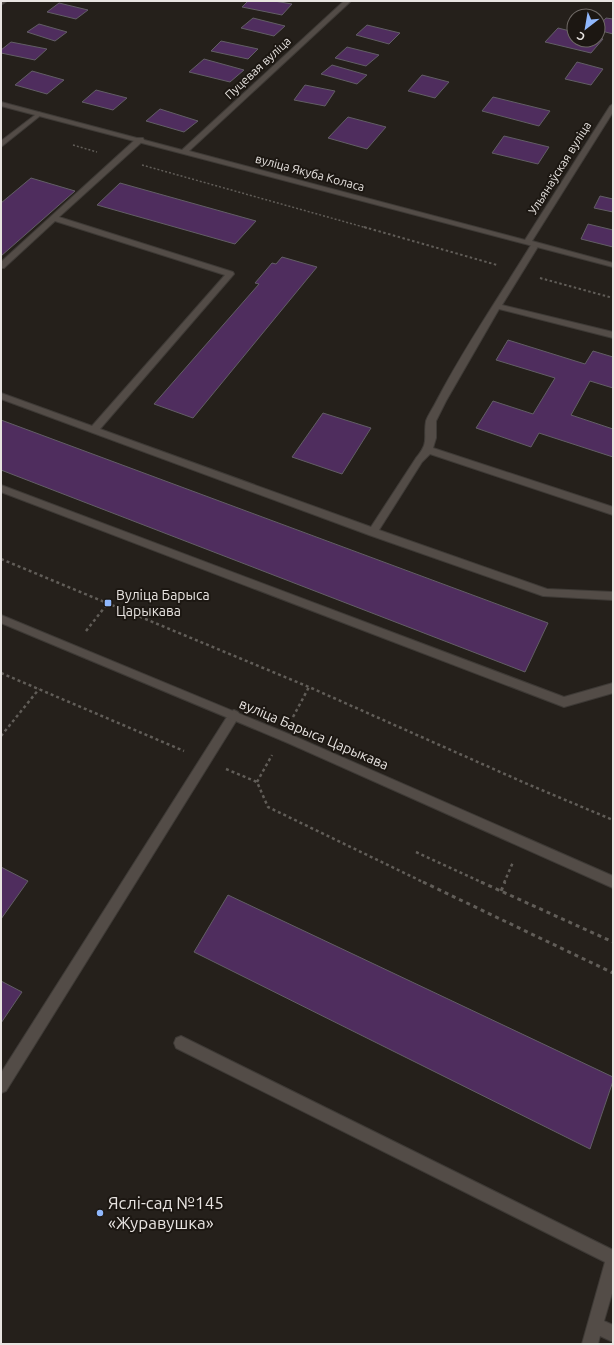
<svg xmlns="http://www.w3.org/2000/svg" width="614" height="1345" font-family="Ubuntu,sans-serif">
  <rect width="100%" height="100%" fill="#25201b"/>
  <path fill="#4f2d5e" stroke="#625e65" d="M248,1H274L292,4L282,15L242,7Z
    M59,3L88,10L76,19L47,12Z
    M253,18L285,26L274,36L241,28Z
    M606,18L613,19V34L598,30V27Z
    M39,24L67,32L55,41L27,32Z
    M367,25L400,33L389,44L356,35Z
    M558,28L574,32V40H598V38L603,39L591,53L545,42Z
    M221,41L258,49L248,59L211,51Z
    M11,42L47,49L35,60L1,53V50Z
    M347,47L379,55L366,66L335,58Z
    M204,59L244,70L230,82L189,72Z
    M577,62L603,69L591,85L565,79Z
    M332,65L367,75L357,84L321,74Z
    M32,71L64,80L47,94L15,85Z
    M422,75L449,82L435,98L408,91Z
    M305,85L335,91L325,106L294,100Z
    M96,90L127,98L113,110L82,102Z
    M493,97L550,111L539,126L482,111Z
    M160,109L198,121L184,132L146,121Z
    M348,117L386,127L367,149L328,138Z
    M504,136L549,147L538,164L492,153Z
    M31,178L75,191L1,256V203Z
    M120,183L256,221L235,244L97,205Z
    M600,196L613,199V212L594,208Z
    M588,224L613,230V247L581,239Z
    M282,257L317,267L193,418L154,404L259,284L255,283L272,263L276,264Z
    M508,340L585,364L593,351L613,357V388L590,381L571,415L613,429V457L539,433L531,447L476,428L493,401L533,414L555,378L496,360Z
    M323,413L371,428L342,474L292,457Z
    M1,420L548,623L525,672L1,470Z
    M1,867L28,881L1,919Z
    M228,895L613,1077V1081L590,1149L194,952Z
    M1,981L22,992L1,1023Z"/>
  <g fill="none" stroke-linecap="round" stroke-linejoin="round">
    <defs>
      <path id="service" d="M39,112L42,114L41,115L1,147V141Z
        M137,138H143L144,140L59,217L233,272L234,274L100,429L371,527L416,458C430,441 423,439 426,421C428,415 433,408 436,402C464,348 499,297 531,245L535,243H538L539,245L502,305L613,332V338L499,309L446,401L436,421V438L433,448L613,507V515L430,454L422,462L379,530L547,589L613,592V600L543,596L369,535L1,399V393L92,426L225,275L55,221L4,268H1V262Z
        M1,485L564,697L613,683V693L564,707L1,492Z
        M234,710L238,712L240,715L238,718L6,1091L1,1093V1073L230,712Z
        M181,1036L613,1250V1290L604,1321L613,1325V1342L600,1336L598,1344H582L605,1262L176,1048L174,1043L176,1038Z"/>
      <path id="minor" d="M1,1H7L1,5Z
        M344,1H351L189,151L525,240L610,106L613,104V112L532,241L613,263V267L1,106V102L182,150Z"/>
      <path id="secondary" d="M1,615L296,737L613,876V888L288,743L1,623Z"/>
    </defs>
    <use href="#service" stroke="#3e3a36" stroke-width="2"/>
    <use href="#minor" stroke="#3e3a36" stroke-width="2"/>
    <use href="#secondary" stroke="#3e3a36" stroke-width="2"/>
    <path stroke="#615d58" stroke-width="1.5" stroke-dasharray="2 2" stroke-linecap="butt" d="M73,145L97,152
      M142,165L367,228"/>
    <path stroke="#615d58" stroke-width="2" stroke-dasharray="2.5 2.5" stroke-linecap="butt" d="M364,227L497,265
      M540,278L613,298"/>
    <path stroke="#615d58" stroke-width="2.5" stroke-dasharray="3 3" stroke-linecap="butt" d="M1,559L309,687L525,783L613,820
      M86,631L108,603
      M1,673L184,751
      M293,717L309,687
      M1,736L39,689
      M226,769L257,782L268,807L425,883
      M257,782L272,755
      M416,852L483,883
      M504,883L513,862"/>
    <path stroke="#615d58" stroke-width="3" stroke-dasharray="4 4" stroke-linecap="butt" d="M423,882L613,973
      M481,882L613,942
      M501,891L505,882"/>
    <use href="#service" fill="#534c47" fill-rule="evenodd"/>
    <use href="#minor" fill="#534c47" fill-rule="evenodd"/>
    <use href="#secondary" fill="#534c47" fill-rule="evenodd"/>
  </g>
  <g fill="#90b8fd" stroke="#1c1712" stroke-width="1.5">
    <rect x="104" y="599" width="8" height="8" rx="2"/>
    <circle cx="100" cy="1213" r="4"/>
  </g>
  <g text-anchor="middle" stroke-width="4" stroke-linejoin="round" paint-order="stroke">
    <g font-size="12" fill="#e8e4e1" stroke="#1c1712">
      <text transform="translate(258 68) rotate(-43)" y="4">Пуцевая вуліца</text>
      <text transform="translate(560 168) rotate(-58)" y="4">Ульянаўская вуліца</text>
      <text transform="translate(310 173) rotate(15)" y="4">вуліца Якуба Коласа</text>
    </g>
    <g font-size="14" fill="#e8e4e1" stroke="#1c1712" text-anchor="start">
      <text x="116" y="600">Вуліца Барыса<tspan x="116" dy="16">Царыкава</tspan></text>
    </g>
    <g font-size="14" fill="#e8e4e1" stroke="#1c1712">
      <text transform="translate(314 734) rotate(23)" y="5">вуліца Барыса Царыкава</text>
    </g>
    <g font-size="17" fill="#e8e4e1" stroke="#1c1712" text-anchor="start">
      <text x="108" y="1209">Яслі-сад №145<tspan x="108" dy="20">«Журавушка»</tspan></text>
    </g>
  </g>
  <rect width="614" height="1345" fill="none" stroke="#e8e4e1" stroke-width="4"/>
  <g transform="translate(586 28) rotate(211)"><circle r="19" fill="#1c1712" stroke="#6e6965"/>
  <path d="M0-3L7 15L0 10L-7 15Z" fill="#90b8fd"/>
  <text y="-6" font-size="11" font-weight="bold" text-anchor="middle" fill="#e8e4e1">С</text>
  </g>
</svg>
